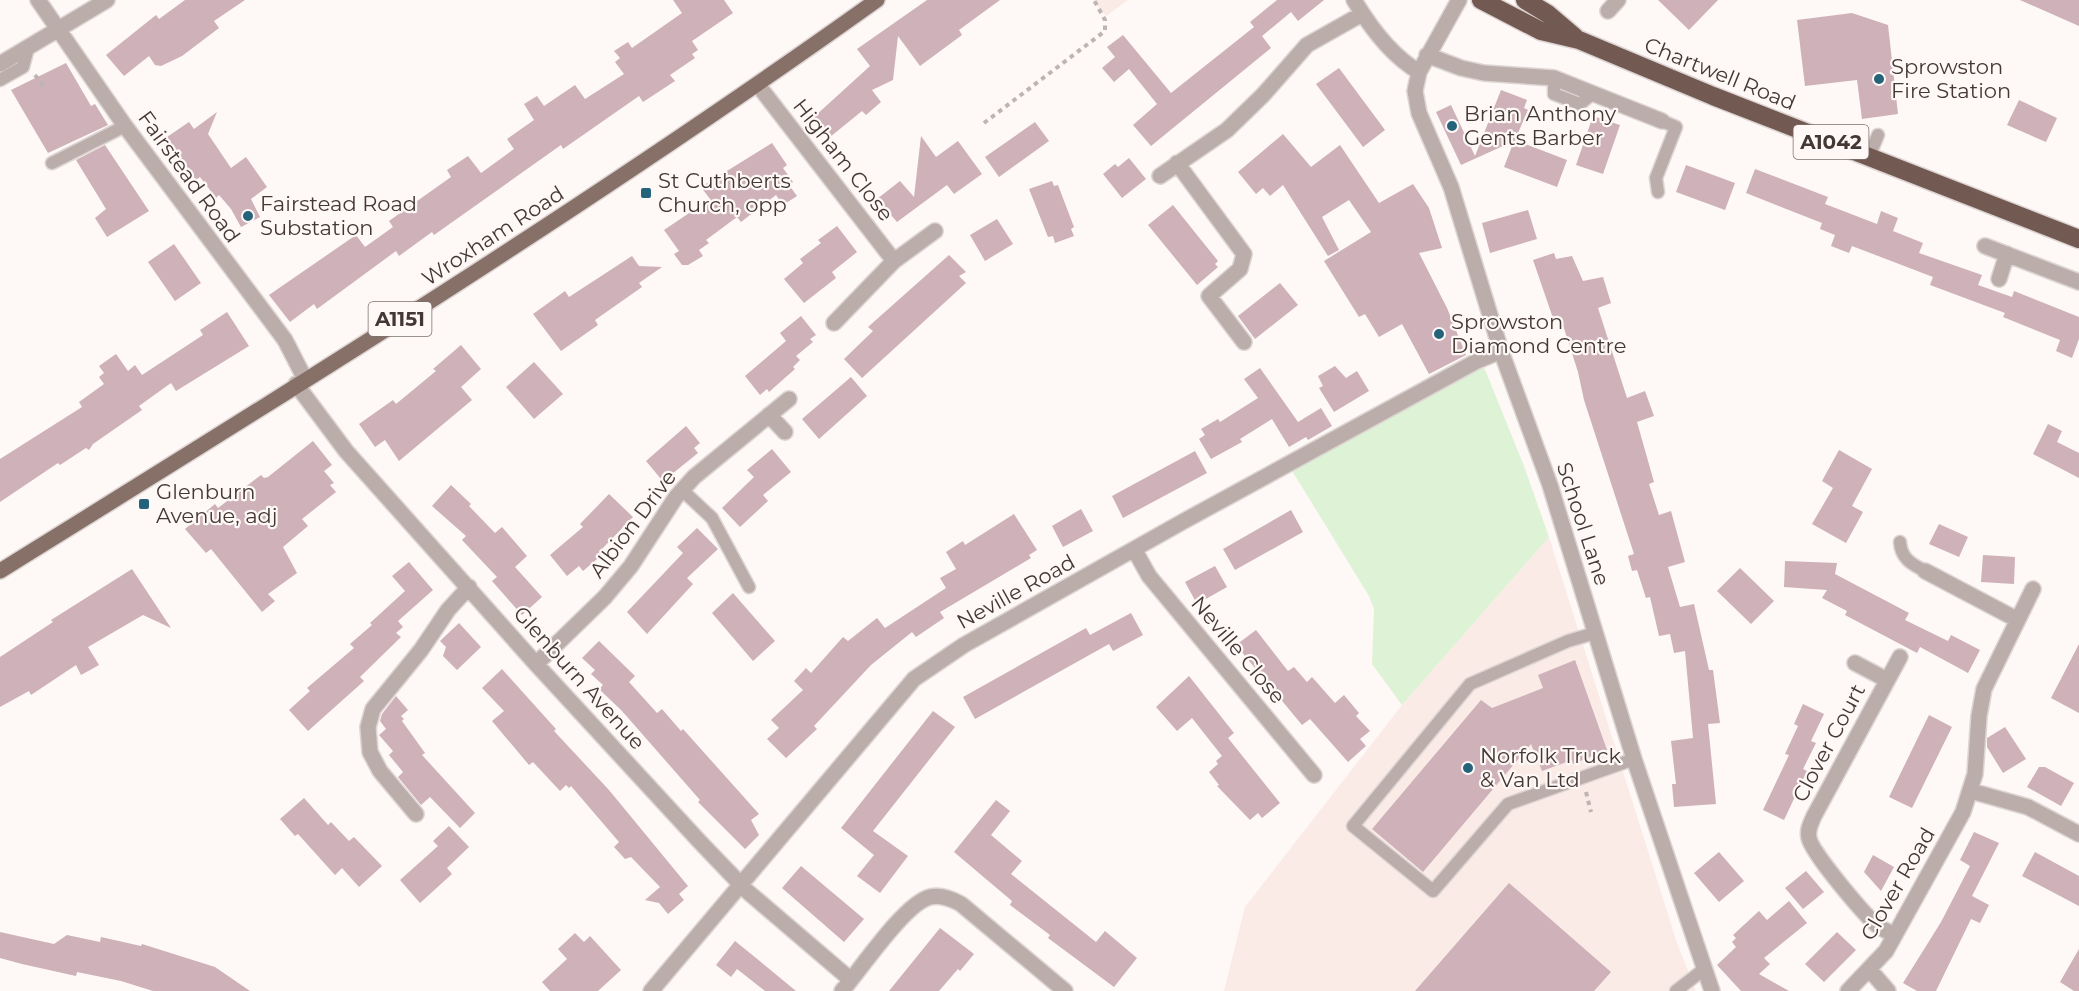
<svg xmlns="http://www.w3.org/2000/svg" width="2079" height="991" font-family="Montserrat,sans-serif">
  <rect width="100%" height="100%" fill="#fef8f6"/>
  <path fill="#faebe6" d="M1093,0H1128L1106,16Z
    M1549,537L1677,943L1696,991H1224L1245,907L1402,705Z"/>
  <path fill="#def3d5" d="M1482,362L1524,466L1549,537L1402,705L1372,664L1374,609L1369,596L1291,469Z"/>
  <path fill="#ceb1b9" d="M185,0H245L214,21L219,28L182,56L161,66L155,65L149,56L124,76L106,55L156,15L159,19Z
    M673,0H724L733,13L692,41L698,50L692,54L695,58L670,75L675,81L643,102L639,96L563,149L561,145L434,235L432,232L399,256L396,251L317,309L314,304L290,322L269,295L356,235L365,247L393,227L389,221L451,177L447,170L468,156L481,173L514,149L507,139L534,120L524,104L537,96L544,106L575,85L585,99L624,74L615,62L620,58L614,51L628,42L632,48L682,13Z
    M927,0H1000L959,30L962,35L920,66L898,36L893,80L872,90L881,102L866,115L862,111L830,137L814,117L870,66L857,49Z
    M1277,0H1324L1298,21L1291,12L1262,36L1271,48L1151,146L1133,125L1157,104L1129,69L1114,82L1102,68L1115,57L1107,47L1123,35L1171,93L1254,27L1250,22Z
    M1658,0H1718L1689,30Z
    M2020,0H2079V26Z
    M1852,13L1888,25L1898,114L1862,119L1857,80L1805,86L1797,20Z
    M66,63L91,106L95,104L108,125L48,153L11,90Z
    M1339,68L1385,130L1363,147L1316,84Z
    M1501,90L1527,100L1524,108L1528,110L1515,140L1567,160L1557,187L1504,167L1514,141L1461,165L1436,112L1451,105L1475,156Z
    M2019,100L2057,118L2046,142L2007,125Z
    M217,112L208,134L231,168L246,157L267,187L251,199L260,217L241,227L231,209L219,195L216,198L200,177L196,180L167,137L189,122L194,129Z
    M1593,116L1620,125L1603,174L1576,165Z
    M1035,122L1049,141L999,177L985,157Z
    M1283,134L1311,167L1340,145L1379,203L1413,184L1429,208L1442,248L1419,253L1447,308L1466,355L1429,374L1402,324L1379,337L1365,314L1359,317L1324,261L1371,232L1349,200L1322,217L1339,250L1328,256L1283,185L1270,196L1263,188L1256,194L1238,172Z
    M921,136L936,157L958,141L982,174L954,194L947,185L897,222L877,199L900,181L914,197Z
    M772,143L787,165L783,168L793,182L789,185L797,196L783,205L776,195L741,222L737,217L706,240L709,243L699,250L703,256L688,265H682L674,254L679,251L664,230L710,199L701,187Z
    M105,145L149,211L107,237L95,218L106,209L76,160Z
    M1129,158L1146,179L1122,198L1103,174L1115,164L1118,167Z
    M1686,165L1735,183L1725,210L1676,192Z
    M1755,169L1828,197L1825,204L1877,224L1881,211L1898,218L1893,231L1923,243L1919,253L1982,275L1978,285L2012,297L2014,291L2079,317V339L2072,358L2056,351L2060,340L2003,317L2005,313L1930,285L1933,277L1852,246L1849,253L1831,246L1835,235L1820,229L1822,223L1746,193Z
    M1052,181L1054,186L1058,185L1074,227L1071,229L1074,236L1055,243L1053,236L1048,237L1029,189Z
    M1173,205L1218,261L1215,264L1218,267L1197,285L1148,225Z
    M1528,210L1537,239L1490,253L1482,223Z
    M997,219L1013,244L985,261L970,235Z
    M837,226L857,252L832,272L836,278L804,303L784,279L803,263L800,259L821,243L818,240Z
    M174,244L201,283L175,301L148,262Z
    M1554,253L1556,259L1572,256L1583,281L1603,277L1611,303L1598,308L1627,398L1645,391L1654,416L1637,422L1654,482L1649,484L1659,515L1671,511L1685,562L1668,567L1680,607L1694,604L1709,670H1713L1720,723L1708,724L1716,804L1674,807L1672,784H1676L1671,741L1693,738L1685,651L1674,653L1670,634L1659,636L1650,597L1646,598L1637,570L1632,571L1628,556L1634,554L1584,400L1578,372L1561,319L1554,321L1533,260Z
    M949,255L966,272L959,276L966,283L862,378L844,359L873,331L868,327Z
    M632,256L639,266L662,267L639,283L642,287L595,320L598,325L561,351L533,314L565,291L569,297Z
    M1280,283L1298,305L1255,339L1238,316Z
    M227,312L249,346L176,391L171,383L139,406L142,410L93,444L89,450L86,448L60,465L58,463L0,502V459L82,407L79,402L104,384L99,377L104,373L99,366L116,354L128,371L135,365L142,375L203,335L200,330Z
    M801,316L816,335L810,339L813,342L796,356L800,360L793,367L795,369L769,392L767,389L760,395L745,376L786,341L780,333Z
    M461,345L481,369L461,387L472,400L399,461L385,440L375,447L359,424L393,400L396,404L436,371L433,369Z
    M534,362L563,394L534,419L506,387Z
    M1335,366L1346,378L1357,371L1369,391L1334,412L1319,388L1323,386L1318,376Z
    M1260,368L1298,422L1321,408L1332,426L1308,440L1306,437L1289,447L1272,419L1240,439L1242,442L1211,459L1199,439L1205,435L1201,429L1218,419L1220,422L1258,398L1244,379Z
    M851,377L867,396L819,439L802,419Z
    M2048,424L2062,431L2057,442L2079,453V478L2033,454Z
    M686,426L700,443L694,448L698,453L672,474L670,472L661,479L646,461Z
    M313,441L332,465L324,471L334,483L330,485L336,492L302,519L308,526L283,547L297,573L268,594L275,601L262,612L211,549L206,553L185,529L215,504L218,508L261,475L264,478L268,477Z
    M772,449L791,472L763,495L768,501L740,527L722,508L754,477L747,470Z
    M1839,450L1872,469L1852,506L1863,512L1846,543L1812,524L1833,488L1822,481Z
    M1195,451L1207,473L1123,518L1112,496Z
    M451,485L471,504L469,506L495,533L502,527L527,556L515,567L542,597L522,615L492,581L497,577L462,540L466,536L432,506Z
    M609,494L633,517L600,551L603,554L583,571L579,566L567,576L550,555L583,527L580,524Z
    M1081,509L1093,531L1063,547L1052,526Z
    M1291,510L1303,532L1235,570L1223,549Z
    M1014,514L1037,550L1029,555L1031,558L940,612L944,618L916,637L912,632L871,665L814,726L817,729L786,758L767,739L779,728L771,720L803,690L794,681L806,668L811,673L843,637L848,641L877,618L885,628L946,588L940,578L956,569L946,552L963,541L965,545Z
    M1939,524L1968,537L1959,557L1929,544Z
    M697,528L718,549L687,578L693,584L647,634L627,612L683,553L677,547Z
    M1983,555L2015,557L2014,584L1981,582Z
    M1785,561L1837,563L1835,574L1909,613L1905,620L1948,641L1951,635L1980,650L1968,673L1920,647L1917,653L1845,615L1847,611L1822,598L1827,590L1784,587Z
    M409,562L433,590L398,621L403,627L396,633L401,637L360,677L364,681L308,731L289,710L310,691L307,688L354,648L350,644L372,625L370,623L405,591L392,576Z
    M1215,566L1227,587L1197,604L1185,582Z
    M1740,568L1774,601L1751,624L1717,591Z
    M132,569L171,628L143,615L88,647L99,665L81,675L76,665L31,695L29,691L0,707V657L53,622L51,620Z
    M733,593L775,641L753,661L712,613Z
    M1131,613L1143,635L1113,651L1109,644L975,719L963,697L1086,628L1090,635Z
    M459,623L481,647L457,670L443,656L446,647L440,641Z
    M1256,630L1288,671L1294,667L1307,682L1312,677L1335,703L1344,695L1359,713L1356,716L1370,731L1360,739L1366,746L1348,762L1310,719L1302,725L1236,645Z
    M599,641L635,676L629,682L657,713L662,709L681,731L683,729L759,814L751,820L759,835L745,849L698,802L700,800L622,711L599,689L603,685L591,674L595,670L582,658Z
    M2079,644V713L2051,698Z
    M1575,660L1607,750L1573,764L1572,760L1542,771L1531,744L1423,872L1372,829L1481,700L1492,708L1543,688L1538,675Z
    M502,669L556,729L554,731L609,790L688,886L679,894L684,900L668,914L659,903L645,900L660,887L631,857L625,859L614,847L619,842L571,786L569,788L566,785L560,791L533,762L529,765L492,721L504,711L482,688Z
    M1189,676L1234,733L1228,738L1280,803L1262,818L1258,813L1250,820L1217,786L1219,785L1209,772L1218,764L1216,761L1222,756L1192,718L1177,731L1156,707Z
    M396,696L408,710L401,716L404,719L402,721L425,753L422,755L475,813L460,828L430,797L421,805L398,777L403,772L389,755L393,751L379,735L386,729L380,721L382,714Z
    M1803,704L1824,714L1811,741L1816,743L1803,769L1807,771L1784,820L1763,810L1789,755L1785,754L1798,726L1794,724Z
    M933,711L955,727L873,831L908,856L880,893L857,876L874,855L841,828Z
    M1929,715L1952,727L1912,808L1889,797Z
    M2005,727L2026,759L2003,773L1987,747V738Z
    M2039,767H2045L2074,783L2061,806L2027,787Z
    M304,798L328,825L331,822L349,841L354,837L382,866L359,887L342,868L335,875L298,834L295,836L280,819Z
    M996,800L1010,811L991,835L1022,861L1011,874L1096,942L1105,931L1137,958L1114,987L1048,938L1050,935L1010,905L1012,901L954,852Z
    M449,826L469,847L447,868L452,874L420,903L400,880L438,846L433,841Z
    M1974,832L1999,843L1972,896L1989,905L1980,923L1971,919L1936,991H1917L1903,983L1941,922L1970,866L1960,860Z
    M1719,852L1744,881L1719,902L1694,873Z
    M2035,852L2079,876V906L2022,876Z
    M1873,855L1894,867L1881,891L1864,872Z
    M801,866L864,919L844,942L782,888Z
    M1806,871L1824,892L1803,909L1785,888Z
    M1509,883L1611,972L1594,991H1415Z
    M1789,901L1807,923L1764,958L1770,964L1759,974L1789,991H1741L1717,965L1736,947L1732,942L1736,938L1733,935L1759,911L1767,920Z
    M940,928L974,954L960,971L958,969L939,991H889Z
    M0,932L54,944L67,935L100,942L101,937L141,946L142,944L215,967L250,991H153L121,981L77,972L76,976L22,964L0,958Z
    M1837,932L1856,950L1824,982L1805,964Z
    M575,933L584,942L590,936L621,970L598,991H550L542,982L567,959L558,949Z
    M735,941L756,958L796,991H765L737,969L731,977L716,965Z
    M2079,949V991H2074L2060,982Z"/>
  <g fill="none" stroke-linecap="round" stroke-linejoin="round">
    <defs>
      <path id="lane" d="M1554,78V94L1580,104L1593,93
        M0,80L23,67L28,48
        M1869,157L1878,135
        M52,163L125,126
        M1658,192L1656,178L1676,127L1662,121
        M682,490L712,518L749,587
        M1900,542C1901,558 1911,564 1925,571
        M1595,633L1568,641L1470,684L1353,826L1433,891L1508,804L1634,759
        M1676,991L1703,970"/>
      <path id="street" d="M38,0L125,126L285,340L305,379
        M1354,0C1370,27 1392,56 1419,72
        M1459,0L1419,72L1415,91L1419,113L1451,187L1501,351L1550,485L1634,759L1712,991
        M1608,11L1618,0
        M1427,55L1461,68L1484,73L1554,78L1662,121
        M0,64L107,0
        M758,85L894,261L834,323
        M1177,163L1244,254L1240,269L1209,296L1244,342
        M1160,176L1227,130L1263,95L1307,45L1362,14
        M1985,246L2079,282
        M894,261L935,231
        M1999,279L2007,254
        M296,384L346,451L536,664L700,842L748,892L851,980
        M769,415L785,432
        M1134,549L1149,576L1314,775
        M1925,571L2016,619
        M1855,663L1887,680
        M536,664L605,597L631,566L676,497L694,477L789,399
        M1971,791L2028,807L2079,834
        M416,814L380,771L370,752L368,727L373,709L421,650L448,610L469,587
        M1895,935C1890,932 1883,930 1878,926C1866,917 1811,852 1809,838C1807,830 1811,823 1814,816L1900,657
        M1869,969L1888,991
        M651,991L914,679L964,645L1184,521L1477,361L1501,351
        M842,991C861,969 905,903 930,897C941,894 952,899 961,904L1065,991
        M1848,991L1886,951L1963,812L1975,774L1979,716L1984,689L2033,589"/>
      <path id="primary" d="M0,571C297,387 593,203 877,0"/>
      <path id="highway" d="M1481,0L1541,31L1579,40L1713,96L2079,239
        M1525,0L1548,14L1575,37"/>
    </defs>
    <use href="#lane" stroke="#ddd5d3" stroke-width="15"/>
    <use href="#street" stroke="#ddd5d3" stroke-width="18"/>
    <use href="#primary" stroke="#ddd5d3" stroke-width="18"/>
    <use href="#highway" stroke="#ddd5d3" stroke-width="21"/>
    <path stroke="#bdb5b2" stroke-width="4" stroke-dasharray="4.5 4.5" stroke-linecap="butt" d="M35,75L43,86
      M984,123L1105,31V20L1094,0
      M1586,792L1591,812"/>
    <use href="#lane" stroke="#bbaeaa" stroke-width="12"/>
    <use href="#street" stroke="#bbaeaa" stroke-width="15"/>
    <use href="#primary" stroke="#867068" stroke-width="15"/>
    <use href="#highway" stroke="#725951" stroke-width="18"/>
  </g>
  <g fill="#246379" stroke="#fef8f6" stroke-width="2">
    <circle cx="1879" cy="79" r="6"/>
    <circle cx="1452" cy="126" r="6"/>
    <rect x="640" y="187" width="12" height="12" rx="3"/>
    <circle cx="248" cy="216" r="6"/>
    <circle cx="1439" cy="334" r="6"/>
    <rect x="138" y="498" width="12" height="12" rx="3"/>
    <circle cx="1468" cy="768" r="6"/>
  </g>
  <g text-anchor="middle" stroke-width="4.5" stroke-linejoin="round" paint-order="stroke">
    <g fill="#fef8f6" stroke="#7c726e" stroke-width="1.5">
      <rect x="1793.5" y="125" width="75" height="34" rx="4.5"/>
      <rect x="368.5" y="302" width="63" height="34" rx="4.5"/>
    </g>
    <g font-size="20" font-weight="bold" fill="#443834">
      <text x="1831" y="149">A1042</text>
      <text x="400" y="326">A1151</text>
    </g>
    <g font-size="21" fill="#443834" stroke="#fef8f6" text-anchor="start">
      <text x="1891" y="74">Sprowston<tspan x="1891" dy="24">Fire Station</tspan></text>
      <text x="1464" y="121">Brian Anthony<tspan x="1464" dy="24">Gents Barber</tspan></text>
      <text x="658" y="188">St Cuthberts<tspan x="658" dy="24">Church, opp</tspan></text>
      <text x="260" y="211">Fairstead Road<tspan x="260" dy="24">Substation</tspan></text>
      <text x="1451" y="329">Sprowston<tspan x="1451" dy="24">Diamond Centre</tspan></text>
      <text x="156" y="499">Glenburn<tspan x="156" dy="24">Avenue, adj</tspan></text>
      <text x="1480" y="763">Norfolk Truck<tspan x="1480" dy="24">&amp; Van Ltd</tspan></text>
    </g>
    <g font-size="21" fill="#443834" stroke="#fef8f6">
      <text transform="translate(1720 74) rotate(22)" y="7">Chartwell Road</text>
      <text transform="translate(843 160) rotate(52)" y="7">Higham Close</text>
      <text transform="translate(189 177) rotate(54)" y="7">Fairstead Road</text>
      <text transform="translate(493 236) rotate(-33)" y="7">Wroxham Road</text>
      <text transform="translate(633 524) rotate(-53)" y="7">Albion Drive</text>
      <text transform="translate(1583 524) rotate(72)" y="7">School Lane</text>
      <text transform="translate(1016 592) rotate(-29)" y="7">Neville Road</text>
      <text transform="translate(1238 650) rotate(50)" y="7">Neville Close</text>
      <text transform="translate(579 678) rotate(48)" y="7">Glenburn Avenue</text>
      <text transform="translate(1829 743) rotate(-62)" y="7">Clover Court</text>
      <text transform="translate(1898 884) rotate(-60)" y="7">Clover Road</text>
    </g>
  </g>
</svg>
